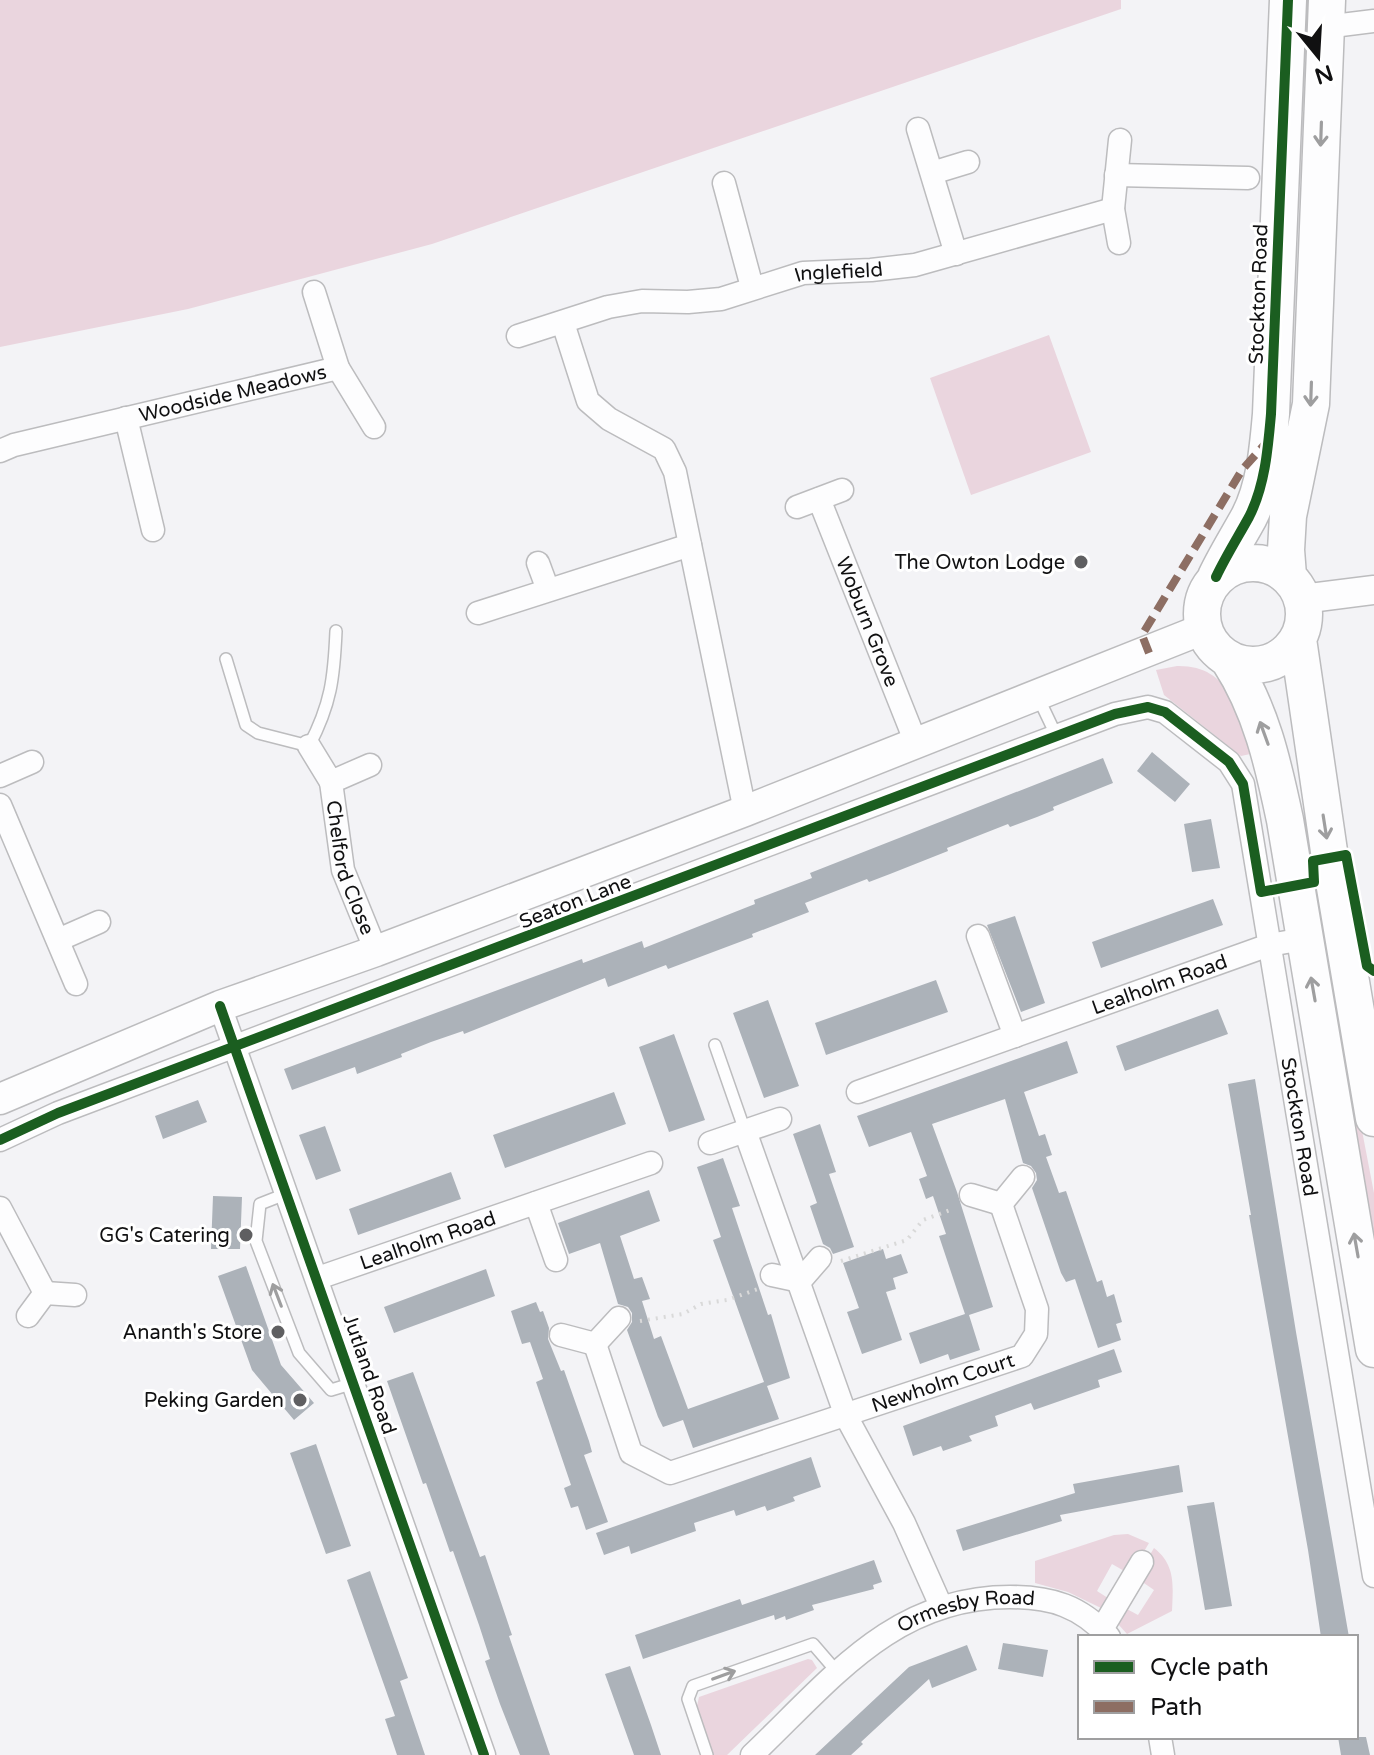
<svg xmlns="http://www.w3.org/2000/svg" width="1374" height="1755" font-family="'Varela Round',sans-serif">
  <rect width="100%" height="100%" fill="#f3f3f6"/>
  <path fill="#ead5de" d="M0,0H1121V9L432,244L188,309L0,347Z
    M1049,335L1091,452L971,495L930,378Z
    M1177,666C1231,665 1237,712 1255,753L1241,756L1164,695L1156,670Z
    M1329,959L1374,1193V1288L1321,960Z
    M1128,1534L1149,1543L1139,1560L1126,1572L1112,1564L1097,1591L1111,1600L1101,1608L1068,1592L1035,1583V1561L1114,1535Z
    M1154,1548C1176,1565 1173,1586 1172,1611L1127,1634L1118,1624L1125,1608L1138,1615L1154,1590L1141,1581L1145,1563Z
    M808,1659L812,1660L817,1668L727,1755H711L696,1710L699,1697Z"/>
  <path fill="#acb2b9" d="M1152,752L1190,784L1175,802L1137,771Z
    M1103,758L1113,783L1053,807L1054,810L1037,817L1010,827L1008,824L947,848L948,851L890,874L869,882L867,879L805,903L809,912L752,934L753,937L668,969L666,965L608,987L605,978L464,1034L463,1031L431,1042L401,1054L402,1057L357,1074L355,1067L292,1090L284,1069L582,959L583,963L642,941L644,948L755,904L754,900L812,878L810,873Z
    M1211,819L1220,868L1192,872L1184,824Z
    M1213,899L1223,925L1101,968L1092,942Z
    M1015,916L1045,1003L1021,1012L987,925Z
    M936,980L948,1012L826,1055L815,1023Z
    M768,1000L799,1086L764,1098L733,1013Z
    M1218,1009L1228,1034L1125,1071L1116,1046Z
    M674,1034L705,1120L669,1132L639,1047Z
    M1067,1041L1078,1073L1024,1092L1039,1136L1045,1134L1052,1155L1046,1157L1059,1193L1066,1191L1097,1282L1102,1280L1107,1297L1114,1294L1122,1322L1116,1324L1121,1340L1098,1348L1075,1279L1066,1282L1061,1273L1032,1188L1037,1180L1036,1173L1031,1166L1023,1163L1005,1099L932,1124L957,1192L993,1307L969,1315L980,1350L950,1360L948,1354L920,1364L909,1333L965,1314L939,1236L946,1234L933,1196L926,1199L919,1179L927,1176L911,1132L869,1147L857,1116Z
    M1255,1079L1296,1332L1349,1637H1321L1308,1550L1249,1215H1251L1228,1084Z
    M614,1092L626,1124L505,1168L493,1135Z
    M198,1100L207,1122L163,1139L155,1116Z
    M820,1124L836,1172L829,1174L854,1247L833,1254L830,1248L823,1244L810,1206L817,1203L793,1134Z
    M325,1126L341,1171L316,1180L299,1135Z
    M723,1158L740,1206L732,1208L768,1315L771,1314L790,1378L767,1386L779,1419L693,1448L683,1420L663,1427L658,1417L627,1330L632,1322V1313L628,1307L618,1304L600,1243L569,1254L558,1223L649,1190L660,1221L620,1236L634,1279L642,1277L650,1299L642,1301L654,1339L661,1336L688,1409L764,1382L713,1240L721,1237L697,1167Z
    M451,1172L461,1199L358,1235L349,1209Z
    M213,1196L242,1197L240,1249H211Z
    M883,1249L886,1259L901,1254L908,1273L893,1278L896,1289L886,1292L902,1340L862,1354L847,1312L859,1308L843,1263Z
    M246,1266L281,1365L314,1403L294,1420L252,1370L218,1276Z
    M486,1269L495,1296L394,1333L384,1307Z
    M536,1302L540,1312L543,1311L549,1328L548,1339L561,1371L564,1370L589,1441L592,1452L584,1455L608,1522L586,1530L578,1506L571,1508L564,1488L571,1485L536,1382L543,1379L530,1342L522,1344L511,1311Z
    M1114,1349L1122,1372L1098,1380L1100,1387L1034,1410L1031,1403L995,1416L998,1426L969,1436L972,1441L943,1451L941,1446L913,1456L903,1426Z
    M413,1372L480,1557L485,1555L512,1635L509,1636L550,1755H520L500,1704L485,1661L490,1659L479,1625L453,1551L450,1552L426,1483L423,1484L387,1381Z
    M316,1444L351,1546L326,1554L290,1453Z
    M811,1457L821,1487L793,1497L795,1501L767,1511L765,1506L736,1516L734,1510L694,1523L696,1531L631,1554L629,1546L604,1555L596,1533Z
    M1179,1465L1183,1492L1060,1515L1062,1521L963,1551L956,1530L1075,1493L1073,1484Z
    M1214,1502L1232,1606L1205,1610L1187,1506Z
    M874,1560L882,1582L873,1585L874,1589L812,1605L814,1610L786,1620L785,1616L775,1620L774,1615L643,1659L635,1635L740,1599L742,1605Z
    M370,1571L408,1678L400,1681L425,1755H397L385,1719L395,1716L347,1580Z
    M1003,1643L1048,1650L1043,1677L998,1669Z
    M967,1645L977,1670L932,1688L929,1679L861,1742L863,1744L851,1755H815L909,1667Z
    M630,1666L651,1725L661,1755H634L605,1674Z
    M1338,1737H1366L1370,1755H1341Z"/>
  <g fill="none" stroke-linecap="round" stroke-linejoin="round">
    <defs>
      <path id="service" d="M226,659L246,725L258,733L309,746C331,704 334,678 336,631
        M1037,695L1057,737
        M715,1045L745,1131
        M288,1193L260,1204L256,1241L299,1353L331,1390L354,1383
        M707,1755L688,1699L693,1686L813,1644L838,1673"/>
      <g id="minor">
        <path d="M1325,27L1374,21"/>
        <path d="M918,129L956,254"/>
        <path d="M932,173L968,162"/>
        <path d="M1116,175L1248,178"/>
        <path d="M724,183L752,287"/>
        <path d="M1119,243L1113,209L1120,140"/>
        <path d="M314,292L338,368L374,427"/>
        <path d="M563,323L588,401L609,419L664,449L675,472L745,811"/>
        <path id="s1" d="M518,336L608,307L642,301L688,302L721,299L803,273L871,270L915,265L1113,209"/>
        <path d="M126,418L153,530"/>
        <path id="s2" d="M0,451L14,445L338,368"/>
        <path id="s3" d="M819,499L916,743"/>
        <path d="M797,507L842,490"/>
        <path d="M538,563L548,590"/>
        <path d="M478,613L690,545"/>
        <path d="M309,746L331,782L370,765"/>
        <path d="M0,776L32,762"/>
        <path id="s4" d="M331,782L343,870L376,951"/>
        <path d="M0,805L76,984"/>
        <path d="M978,936L1015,1036"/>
        <path d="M58,940L99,922"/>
        <path d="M220,1006L484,1755"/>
        <path id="s5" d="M858,1092L1269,945L1304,939"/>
        <path d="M745,1131L846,1416L904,1523L941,1606"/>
        <path id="s6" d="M0,1140L58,1113L1115,714L1148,707L1165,712L1229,762L1243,784L1374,1576"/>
        <path d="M710,1143L780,1119"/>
        <path d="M971,1195L1001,1204L1023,1177"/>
        <path d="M536,1203L556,1260"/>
        <path d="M0,1208L45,1293"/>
        <path d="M772,1275L800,1281L820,1258"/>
        <path id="s7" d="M318,1278L651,1163"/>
        <path d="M28,1316L45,1293L75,1295"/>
        <path d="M561,1335L595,1344L619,1318"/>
        <path id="s8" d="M595,1344L631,1453L670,1473L1022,1356L1036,1334L1037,1309L1001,1204"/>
        <path d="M1102,1629L1142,1562"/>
        <path d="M1160,1737L1163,1755"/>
        <path id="s9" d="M752,1755C831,1680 893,1597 1010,1597C1052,1597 1080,1606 1109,1637"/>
      </g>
      <path id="tertiary" d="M1302,599L1374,590"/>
      <path id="secondary" d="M0,1099L220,1006L376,951L745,811L1203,629"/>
      <path id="trunk" d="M1202 614a51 51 0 1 1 102 0a51 51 0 1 1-102 0Z
        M1288,576L1286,550L1288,516L1311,404L1327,0
        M1216,577C1226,556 1238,537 1249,517C1265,486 1268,448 1271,414L1288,0
        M1298,639L1330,858L1374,1118
        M1229,660C1261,709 1273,763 1285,820L1374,1349"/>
    </defs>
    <use href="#service" stroke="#bcbcbe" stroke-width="14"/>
    <use href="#minor" stroke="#bcbcbe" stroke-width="25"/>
    <use href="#tertiary" stroke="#bcbcbe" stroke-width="31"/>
    <use href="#secondary" stroke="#bcbcbe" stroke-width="33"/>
    <use href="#trunk" stroke="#bcbcbe" stroke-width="39"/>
    <path stroke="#d9d9d9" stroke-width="4" stroke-dasharray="2 6" stroke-linecap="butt" d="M841,1261L907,1240L923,1220L953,1209
      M640,1321L683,1314L701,1304L727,1300L758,1289"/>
    <use href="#service" stroke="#fdfdfe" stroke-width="11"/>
    <use href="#minor" stroke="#fdfdfe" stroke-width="22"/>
    <use href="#tertiary" stroke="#fdfdfe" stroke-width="28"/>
    <use href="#secondary" stroke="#fdfdfe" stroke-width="30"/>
    <use href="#trunk" stroke="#fdfdfe" stroke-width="36"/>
    <path stroke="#8d6e63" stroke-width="8" stroke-dasharray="16 8" stroke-linecap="butt" d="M1149,653L1142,635L1242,470L1266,443"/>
    <defs>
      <path id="cycleway" d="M1216,577C1226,556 1238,537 1249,517C1265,486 1268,448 1271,414L1288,0
        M220,1006L484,1755
        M0,1140L58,1113L1115,714L1148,707L1165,712L1229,762L1243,784L1261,892L1314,882L1313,861L1346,855L1367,966L1374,971"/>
    </defs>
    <use href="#cycleway" stroke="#fff" stroke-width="15"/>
    <use href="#cycleway" stroke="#1b5e20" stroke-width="10"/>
  </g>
  <defs><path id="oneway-shaft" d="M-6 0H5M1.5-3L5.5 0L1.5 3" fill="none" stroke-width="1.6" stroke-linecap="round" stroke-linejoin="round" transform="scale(2)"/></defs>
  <g stroke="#9e9e9f">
    <use href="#oneway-shaft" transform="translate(1321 134) rotate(92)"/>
    <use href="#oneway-shaft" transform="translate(1311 394) rotate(92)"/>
    <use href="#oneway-shaft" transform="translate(1264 733) rotate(-110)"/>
    <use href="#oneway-shaft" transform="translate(1325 827) rotate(81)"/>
    <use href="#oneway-shaft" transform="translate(1313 989) rotate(-100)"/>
    <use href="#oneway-shaft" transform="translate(1356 1245) rotate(-100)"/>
    <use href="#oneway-shaft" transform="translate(277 1295) rotate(-111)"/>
    <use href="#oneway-shaft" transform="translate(724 1675) rotate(-20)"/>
  </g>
  <g fill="#5f5f61" stroke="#fff" stroke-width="3">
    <circle cx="1081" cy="562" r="8"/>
    <circle cx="246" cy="1235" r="8"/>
    <circle cx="278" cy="1332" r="8"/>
    <circle cx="300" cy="1400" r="8"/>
  </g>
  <g text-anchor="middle" stroke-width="6" stroke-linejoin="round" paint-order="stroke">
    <g font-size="20" fill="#101011" stroke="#fff">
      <text dy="7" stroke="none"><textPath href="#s1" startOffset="330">Inglefield</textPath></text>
      <text transform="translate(1258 294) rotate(-88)" y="7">Stockton Road</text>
      <text dy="7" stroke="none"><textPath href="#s2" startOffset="240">Woodside Meadows</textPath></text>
      <text dy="7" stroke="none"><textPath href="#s3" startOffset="132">Woburn Grove</textPath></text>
      <text dy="7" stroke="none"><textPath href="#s4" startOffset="88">Chelford Close</textPath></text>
      <text transform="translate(575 901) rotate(-21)" y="7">Seaton Lane</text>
      <text dy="7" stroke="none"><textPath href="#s5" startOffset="320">Lealholm Road</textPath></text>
      <text dy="7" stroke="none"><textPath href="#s6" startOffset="1700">Stockton Road</textPath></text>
      <text dy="7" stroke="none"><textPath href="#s7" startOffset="116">Lealholm Road</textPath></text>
      <text transform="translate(370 1374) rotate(71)" y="7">Jutland Road</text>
      <text dy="7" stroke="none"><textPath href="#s8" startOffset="446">Newholm Court</textPath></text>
      <text dy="7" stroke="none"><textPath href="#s9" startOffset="266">Ormesby Road</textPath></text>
    </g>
    <g font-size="20" fill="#101011" stroke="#fff" text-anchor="end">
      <text x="1065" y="569">The Owton Lodge</text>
      <text x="230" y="1242">GG's Catering</text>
      <text x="262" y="1339">Ananth's Store</text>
      <text x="284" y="1407">Peking Garden</text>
    </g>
  </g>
  <rect x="1078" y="1635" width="280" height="104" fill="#ffffff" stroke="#9f9fa0" stroke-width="2"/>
  <rect x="1094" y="1661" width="40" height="12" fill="#1b5e20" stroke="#9f9fa0" stroke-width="2"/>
  <text x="1150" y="1675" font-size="24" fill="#101011">Cycle path</text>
  <rect x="1094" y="1701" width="40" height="12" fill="#8d6e63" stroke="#9f9fa0" stroke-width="2"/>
  <text x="1150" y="1715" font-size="24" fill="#101011">Path</text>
  <g transform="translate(1318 56) rotate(162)" stroke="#ffffff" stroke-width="6" paint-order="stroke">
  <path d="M0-6L14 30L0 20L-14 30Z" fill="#101011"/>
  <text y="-12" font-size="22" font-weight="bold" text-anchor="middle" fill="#101011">N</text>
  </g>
</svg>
